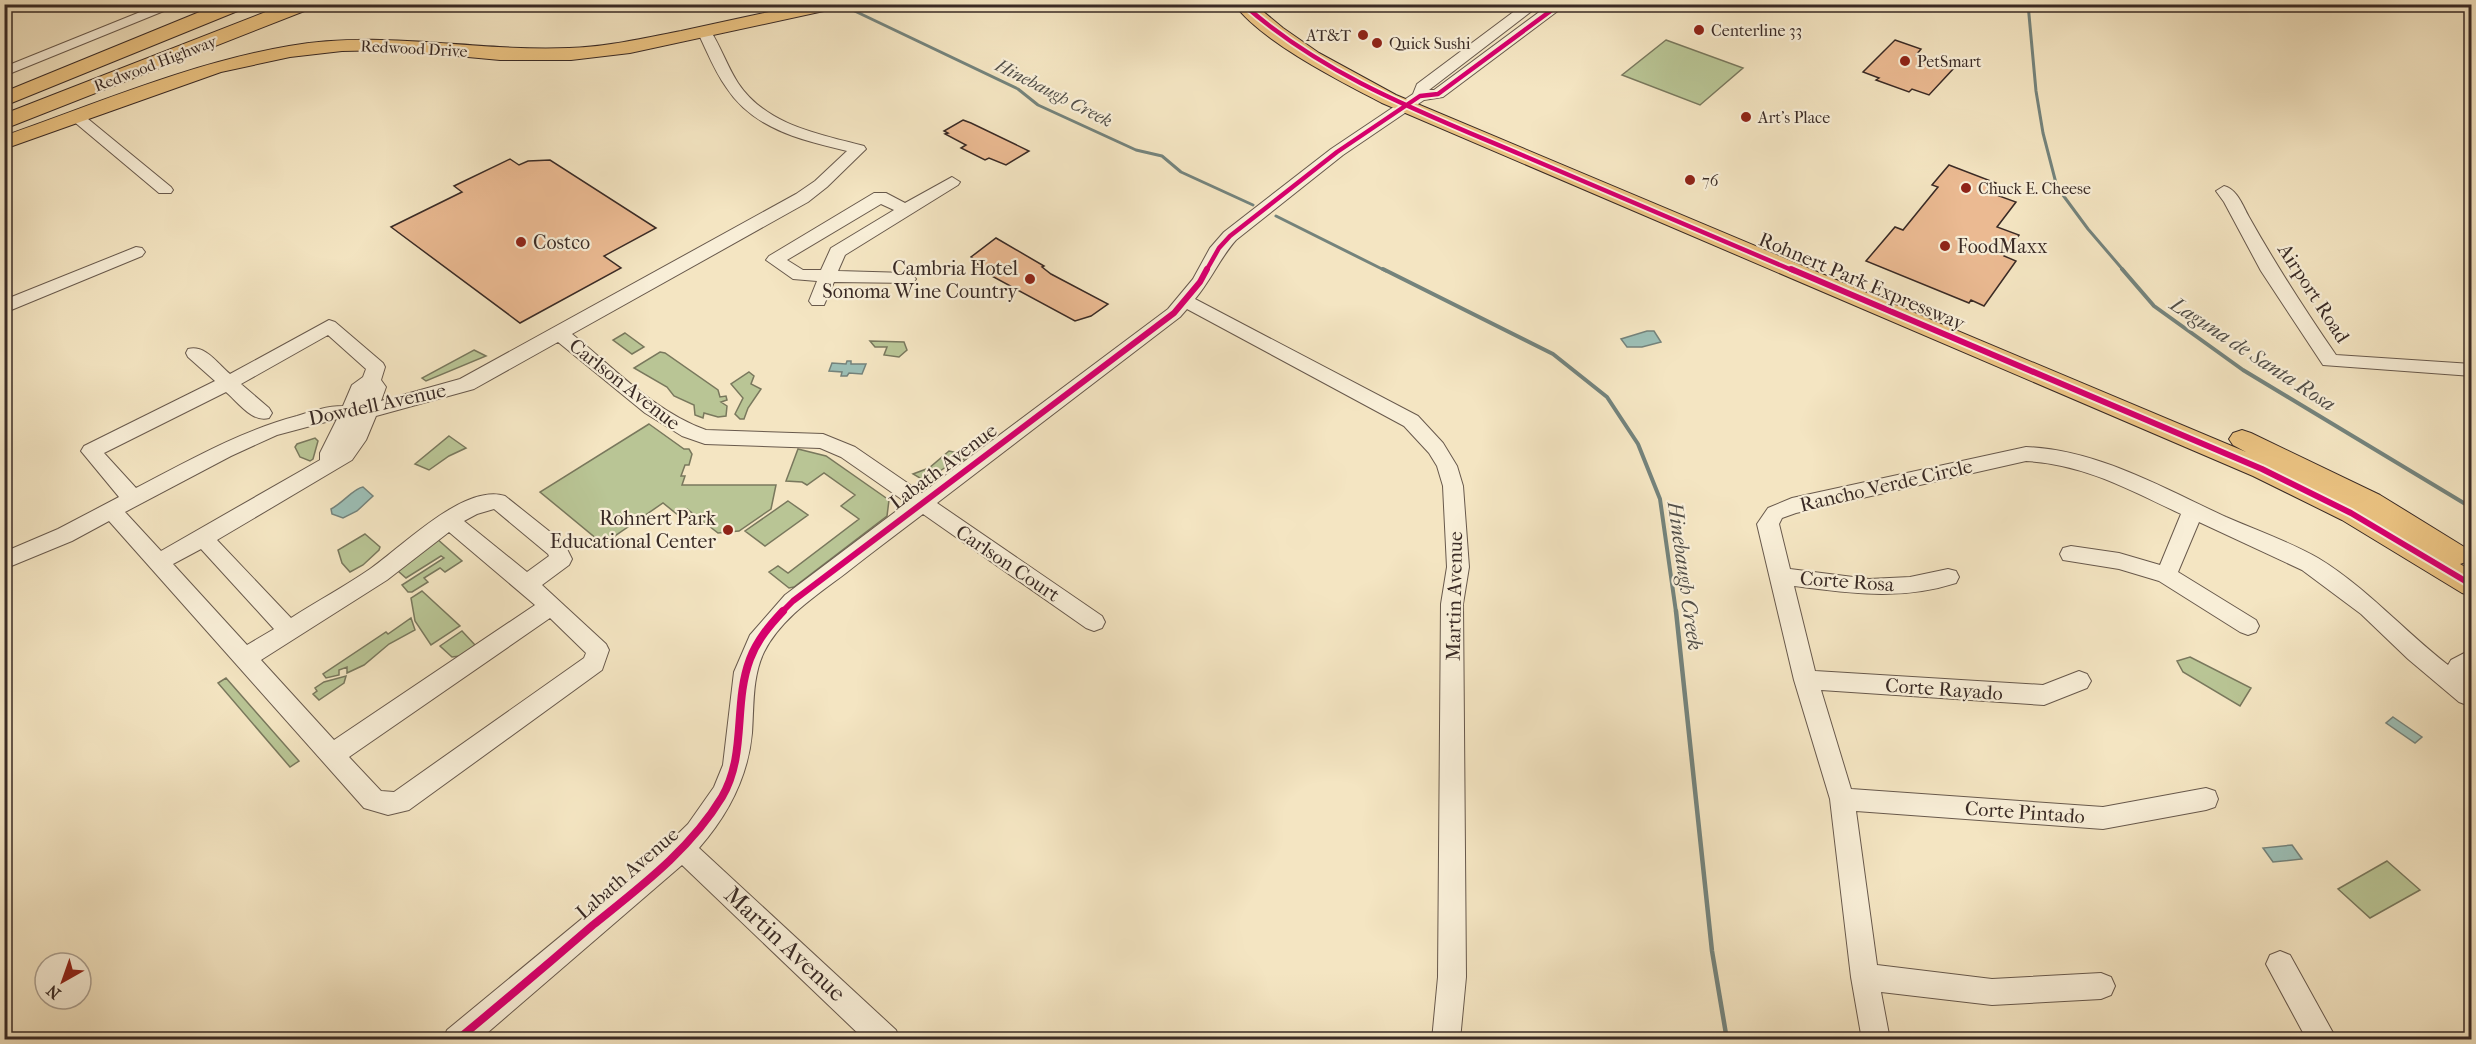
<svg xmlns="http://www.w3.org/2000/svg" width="2476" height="1044" font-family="'IM FELL French Canon',serif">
  <rect width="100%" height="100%" fill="#f4e5c2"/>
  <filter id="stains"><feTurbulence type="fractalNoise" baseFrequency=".00333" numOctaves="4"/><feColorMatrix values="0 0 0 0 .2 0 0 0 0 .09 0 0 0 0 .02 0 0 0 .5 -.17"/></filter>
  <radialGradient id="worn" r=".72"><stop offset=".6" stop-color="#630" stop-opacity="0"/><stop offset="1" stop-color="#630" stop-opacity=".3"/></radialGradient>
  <path fill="#b9c595" stroke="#79785d" stroke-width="1.5" d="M1666,40L1743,68L1700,105L1622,75Z
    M625,333L644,347L632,354L613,340Z
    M870,341L904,342L907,350L899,357L884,355L887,347H875Z
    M474,350L486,356L426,381L422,378Z
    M660,352L665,353L718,390L720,397L726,396L727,400L721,402L727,406L726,416L718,417L704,413L703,418L695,415L694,405L674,396L667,387L634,368Z
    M749,372L754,376L751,384L761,389L748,408L744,419H740L735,414L743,398L731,384Z
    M649,424L684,449H689L692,454L689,465H685L681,476H685L682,485H776L771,509L739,531L718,533L687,509L678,515L663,503L603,544L540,492Z
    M449,436L466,448L449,456L429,470L415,464Z
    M315,438L318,441L313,459L310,461L300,457L295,447L297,444Z
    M969,446L971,448V454L953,467H946L940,471L936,480L925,481L913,474L929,468L949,451L958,453Z
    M798,449L826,456L889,500L887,516L794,587L789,588L769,572L778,566L788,573L859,519L841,506L855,495L824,473L807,485L802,482L786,481Z
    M788,501L808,515L765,546L745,531Z
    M365,534L380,547L379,550L363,565L350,572L342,563L338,550Z
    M436,538L462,561L445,572L440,568L424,578L428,582L412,592H408L402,585L444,558L441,556L406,578L398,571Z
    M422,591L460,626L431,645L415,621L411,598Z
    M411,618L415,630L389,644L364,665L347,673V667L339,670V675L326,678L323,674L386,632L388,634Z
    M462,631L476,646L460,656L452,657L440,646Z
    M2190,657L2251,688L2240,706L2183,672L2177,661Z
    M346,676L344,683L319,700L313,694L317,691L315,688L324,682Z
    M226,678L299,761L290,767L218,683Z
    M2387,861L2420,890L2370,918L2338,889Z"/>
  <path fill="#9cbfb6" stroke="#74837c" stroke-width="1.5" d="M1647,331H1654L1661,342L1642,347H1627L1621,339Z
    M847,361H851V364H866L862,374L849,373L847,376H841L842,372L829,371L832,363L846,364Z
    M363,487L373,496L357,511L343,518L332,514L331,509C343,503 354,488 363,487Z
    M2393,717L2422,737L2415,743L2386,723Z
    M2292,845L2302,859L2273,862L2263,848Z"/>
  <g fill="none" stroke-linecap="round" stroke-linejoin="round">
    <path stroke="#74837c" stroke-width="3" d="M840,4L1018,89L1038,105L1136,150L1162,156L1181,172L1253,205
      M2028,4L2036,91L2043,133L2057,187L2088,229L2124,271
      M1276,216L1386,271"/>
    <path stroke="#74837c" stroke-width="4" d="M1383,269L1553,354L1607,397L1638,444L1660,499L1676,612
      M2122,269L2154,306L2243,370L2472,508"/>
    <path stroke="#74837c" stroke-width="4.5" d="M1676,611L1712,951L1727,1040"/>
  </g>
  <path fill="#ebba92" stroke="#392a25" stroke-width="1.5" d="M1895,40L1921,49L1916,55L1954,68L1929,95L1912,89L1909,92L1876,80L1879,78L1863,72Z
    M963,120L971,123L1029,151L1006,165L989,158L985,160L961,148L966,145L945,134L948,133L944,131Z
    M510,159L519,165L528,161L550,160L656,228L604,256L621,268L520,323L391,227L462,192L454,186Z
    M1949,165L1996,183L1988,192L2016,202L1997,227L2019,235L2004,256L2016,261L1984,306L1971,300L1969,303L1866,261L1895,227L1903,230L1938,187L1932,185Z
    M996,238L1044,266L1042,267L1051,274L1108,304L1091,316L1075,321L977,268L981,266L972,261L974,259L971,257Z"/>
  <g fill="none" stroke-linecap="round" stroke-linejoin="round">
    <defs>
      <path id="minor" d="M160,4H181L4,76V67Z
        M1524,4H1541L1429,90H1434L1550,4H1567L1443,97L1424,100L1343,155L1236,240C1220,258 1211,280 1195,299L1418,416L1443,443L1457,466L1463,486L1469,567L1463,604L1466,977L1460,1040H1432L1438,977L1441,604L1447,567L1443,486L1437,466L1429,453L1404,426L1187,309L1180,317L937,503L1102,616L1105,622L1102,628L1094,631L1086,628L923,514C897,534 871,553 846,573C817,595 781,618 764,652C752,677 754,706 752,733C748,777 728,815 699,848L896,1030L900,1040H865L682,865L479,1040H443L447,1030L642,869L688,824L714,787L723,765L734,672L750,635L785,595L907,503L841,457L820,448L705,444L682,436L645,413L558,342L474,389L376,416L366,440L352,460L217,540L291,618C317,601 344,587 370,569C402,547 464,483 505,496L564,543L572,559L569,565L542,585L606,644L609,650L602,670L409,810L388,815L364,808L109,521L72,541L4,569V552L58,529L119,497L81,451L84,446L215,381L188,357L186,353L188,349C205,344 218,364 230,374L329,320L335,322L383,363L385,367L381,380L386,387L381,401L460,379L796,194L815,181L847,151C801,140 753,129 726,87C714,70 707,51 698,33L700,30H710C721,47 727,66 738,83C766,125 818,134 864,146L866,149L827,187L808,202L572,334C613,367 655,412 706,430L823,434L855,447L922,493L1168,309L1193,279L1210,248L1224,232L1331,149L1413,94L1417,84ZM328,335L366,369L363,377L352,385L343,406C327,406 312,411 297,416C240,431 188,461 136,488L104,453L226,392C238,402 252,423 269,418L272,413L269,408L241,384ZM337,419L320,453V460L161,551L125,512L231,456L277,435ZM494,509L548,554L549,556L527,572L464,521L477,514ZM449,532L535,605L334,740L261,660L387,580ZM201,549L274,629L247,645L173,564ZM550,618L586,653L584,658L394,792L381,791L349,757Z
        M1822,4H1836L1833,9H1823Z
        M77,112L82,114L171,187L173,190L171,193H159L72,120L69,117L72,114Z
        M952,177L960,182L958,185L845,255L838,271L907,273L913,275L916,279L913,283L834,282L824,305H812L809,301L817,281L793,279L766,260L769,256L874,193H886L905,203ZM881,204L894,210L831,248L821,270H803L787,260Z
        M2224,186C2237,189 2243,206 2249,217C2276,265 2305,310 2336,355L2472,364V376L2323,365L2261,271L2224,202L2216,191Z
        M136,247L142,248L145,252L142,256L4,313V300Z
        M2026,447C2098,450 2163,488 2226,517C2256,530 2290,542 2318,558C2366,587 2404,631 2448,665L2451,660L2472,649V707L2459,702L2408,659L2361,614L2302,570L2199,522L2178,572L2256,620L2259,626L2256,632L2248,635L2240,632L2159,581L2119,569L2063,560L2060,554L2063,548L2071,546L2119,553L2160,565L2181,514C2130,490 2084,464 2026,461L1796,513L1782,518L1779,524L1790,569L1869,579L1910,577L1948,569L1956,571L1959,577L1956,583C1900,601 1851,593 1794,586L1815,671L2043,685L2079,671L2087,674L2091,681L2087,688L2044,705L1821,690L1851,789L2103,807L2206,788L2215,791L2218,799L2215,807L2206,810L2103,829L1856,811L1877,965L1992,979L2101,973L2111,977L2115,986L2111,995L2101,999L1992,1005L1881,992L1890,1040H1862L1851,977L1830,799L1794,680L1757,524L1768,508L1792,498Z
        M2280,951L2290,955L2337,1040H2307L2266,964L2270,955Z"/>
      <path id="major" d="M805,4H842L833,9L630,53L571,60H500L393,50L342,51L290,57L221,72L4,149V136C98,103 191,63 289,46C383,29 475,52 569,48C607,47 644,38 681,31C722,22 764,13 805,4Z
        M1234,4H1254L1283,28L1319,53L1396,95L2246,452L2233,445L2229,439L2233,433L2242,430L2251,433L2380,495L2466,548L2470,555L2466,562L2460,564L2472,571V596L2462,593L2342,520L2253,476L1382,103C1340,81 1262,42 1234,4Z"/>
      <path id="highway" d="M219,4H248L245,8L4,106V92Z
        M286,4H315L312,8L4,129V114Z"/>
    </defs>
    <use href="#minor" stroke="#68594c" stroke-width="2"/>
    <use href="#major" stroke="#392a25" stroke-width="2"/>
    <use href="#highway" stroke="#392a25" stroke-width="2"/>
    <use href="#minor" fill="#f8eed7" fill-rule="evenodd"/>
    <use href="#major" fill="#eac281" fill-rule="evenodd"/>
    <use href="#highway" fill="#eac281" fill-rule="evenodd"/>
    <defs>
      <path id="cycleway-far2" d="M1243,4C1324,76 1423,113 1522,155C1612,194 1703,232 1794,271
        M1206,271L1219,248L1230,236L1337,152L1420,96L1438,94L1560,4"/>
      <path id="cycleway-far1" d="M1791,269L2262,469L2351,513L2472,585
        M782,612L793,601L1174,313L1200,282L1207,269"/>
      <path id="cycleway" d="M457,1040C503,1002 548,964 593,925C640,887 690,850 722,797C747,754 733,704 750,659C757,640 770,625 783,611"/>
    </defs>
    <use href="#cycleway-far2" stroke="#f8eed7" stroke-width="8"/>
    <use href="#cycleway-far1" stroke="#f8eed7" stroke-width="10"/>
    <use href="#cycleway" stroke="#f8eed7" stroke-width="11"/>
    <use href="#cycleway-far2" stroke="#d6006c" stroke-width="4.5"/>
    <use href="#cycleway-far1" stroke="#d6006c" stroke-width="6"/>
    <use href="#cycleway" stroke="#d6006c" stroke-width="8"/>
  </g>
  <g fill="#8f2418" stroke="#f8eed7" stroke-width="2">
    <circle cx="1699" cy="30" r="6"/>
    <circle cx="1363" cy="35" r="6"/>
    <circle cx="1377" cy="43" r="6"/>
    <circle cx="1905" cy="61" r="6"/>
    <circle cx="1746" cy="117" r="6"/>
    <circle cx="1690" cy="180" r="6"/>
    <circle cx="1966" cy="188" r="6"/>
    <circle cx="521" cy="242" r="6"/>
    <circle cx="1945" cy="246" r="6"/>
    <circle cx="1030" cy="279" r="6"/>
    <circle cx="728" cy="530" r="6"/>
  </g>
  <g text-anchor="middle" stroke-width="4.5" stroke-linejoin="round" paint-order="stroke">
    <g font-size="16" fill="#392a25" stroke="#f8eed7" text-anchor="start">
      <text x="1711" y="36">Centerline 33</text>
      <text x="1351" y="41" text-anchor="end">AT&amp;T</text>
      <text x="1389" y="49">Quick Sushi</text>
      <text x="1917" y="67">PetSmart</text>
      <text x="1758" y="123">Art's Place</text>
      <text x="1702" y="186">76</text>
      <text x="1978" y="194">Chuck E. Cheese</text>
    </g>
    <g font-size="16" fill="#392a25" stroke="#f8eed7">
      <text transform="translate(414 48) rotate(3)" y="6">Redwood Drive</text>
      <text transform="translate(155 63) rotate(-21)" y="6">Redwood Highway</text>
    </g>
    <g font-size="18" font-style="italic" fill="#524f49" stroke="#f8eed7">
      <text transform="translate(1054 93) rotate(27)" y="6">Hinebaugh Creek</text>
    </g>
    <g font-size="20" fill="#392a25" stroke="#f8eed7" text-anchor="start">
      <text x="533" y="249">Costco</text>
      <text x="1957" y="253">FoodMaxx</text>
      <text x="1018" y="275" text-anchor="end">Cambria Hotel<tspan x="1018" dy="23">Sonoma Wine Country</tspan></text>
      <text x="716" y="525" text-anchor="end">Rohnert Park<tspan x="716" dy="23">Educational Center</tspan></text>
    </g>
    <g font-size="20" fill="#392a25" stroke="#f8eed7">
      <text transform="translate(1862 281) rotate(23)" y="7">Rohnert Park Expressway</text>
      <text transform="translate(2314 293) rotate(57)" y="7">Airport Road</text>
      <text transform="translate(625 384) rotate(38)" y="7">Carlson Avenue</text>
      <text transform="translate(377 404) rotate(-12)" y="7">Dowdell Avenue</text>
      <text transform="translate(943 466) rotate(-37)" y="7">Labath Avenue</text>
      <text transform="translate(1886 485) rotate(-13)" y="7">Rancho Verde Circle</text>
      <text transform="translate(1008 563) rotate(34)" y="7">Carlson Court</text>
      <text transform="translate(1847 581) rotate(4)" y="7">Corte Rosa</text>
      <text transform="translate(1454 596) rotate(-89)" y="7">Martin Avenue</text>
      <text transform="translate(1944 689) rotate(4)" y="7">Corte Rayado</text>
      <text transform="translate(2025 812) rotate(4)" y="7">Corte Pintado</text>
      <text transform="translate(627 873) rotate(-41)" y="7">Labath Avenue</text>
    </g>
    <g font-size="21" font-style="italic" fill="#524f49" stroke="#f8eed7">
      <text transform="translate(2253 354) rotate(33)" y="7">Laguna de Santa Rosa</text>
      <text transform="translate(1685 576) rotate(82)" y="7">Hinebaugh Creek</text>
    </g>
    <g font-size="24" fill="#392a25" stroke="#f8eed7">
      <text transform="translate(785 944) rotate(43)" y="8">Martin Avenue</text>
    </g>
  </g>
  <rect width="2476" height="1044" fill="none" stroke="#f4e5c2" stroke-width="24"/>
  <rect x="6" y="6" width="2464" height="1032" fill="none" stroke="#392a25" stroke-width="3"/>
  <rect x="12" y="12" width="2452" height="1020" fill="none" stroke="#392a25" stroke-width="1.5"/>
  <g transform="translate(63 981) rotate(220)"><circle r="28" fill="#f8eed7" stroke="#aca090" stroke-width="1.5"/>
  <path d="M0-4.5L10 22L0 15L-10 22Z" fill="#8f2418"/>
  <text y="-9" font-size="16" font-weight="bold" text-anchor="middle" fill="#392a25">N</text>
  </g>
  <rect width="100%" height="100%" filter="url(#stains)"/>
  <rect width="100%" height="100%" fill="url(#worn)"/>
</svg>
